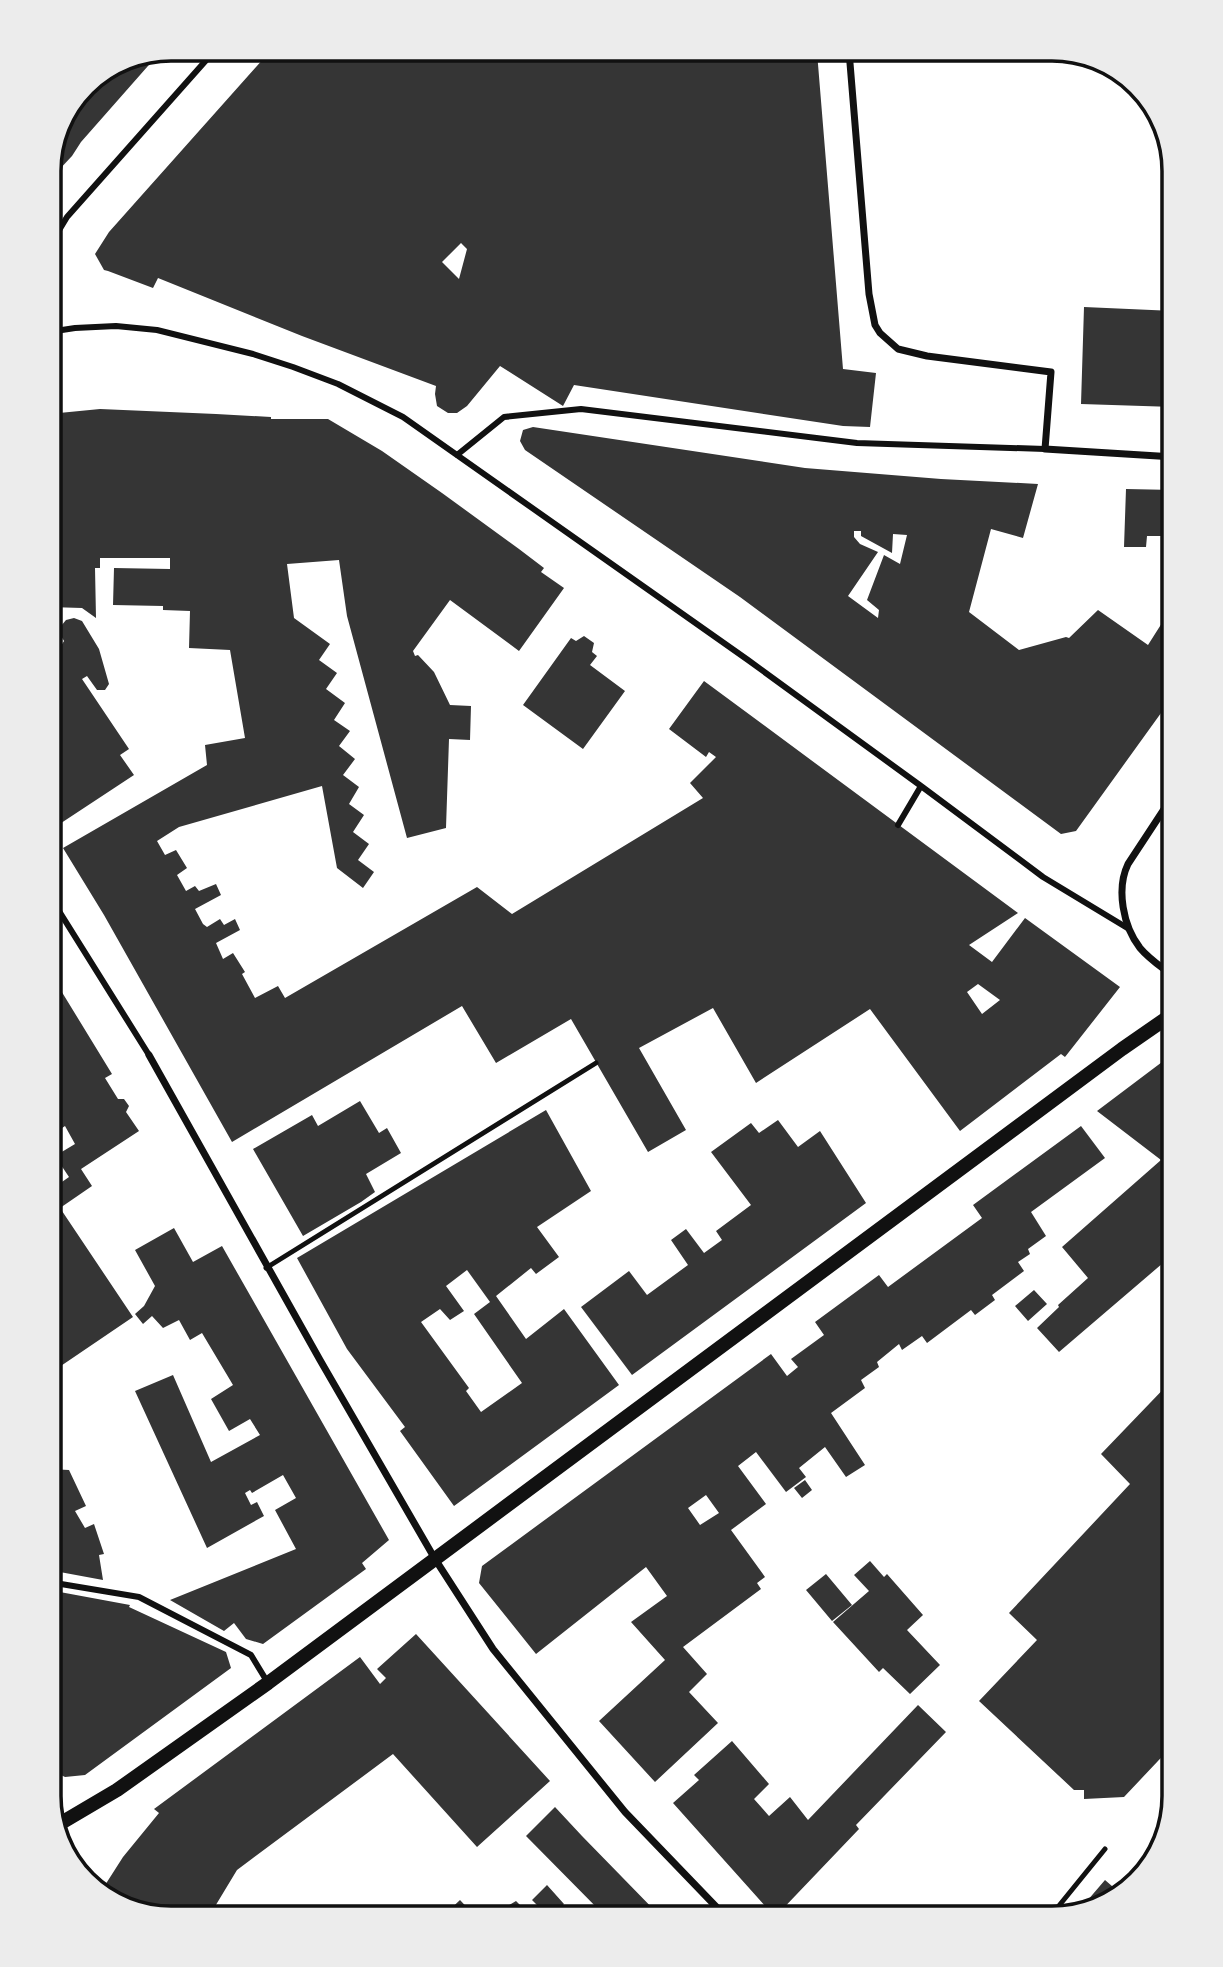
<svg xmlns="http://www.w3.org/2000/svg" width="1223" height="1967" font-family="Inter,sans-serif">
  <rect width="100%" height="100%" fill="#fff"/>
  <path fill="#353535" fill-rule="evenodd" d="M817,52L843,369L876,373L870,427L843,426L574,385L563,406L500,366L467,406L457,413H448L437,406L435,394L436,386L302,336L158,278L153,288L108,271L104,270L95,254L109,232L265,57ZM461,243L467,249L459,279L442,262Z
    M125,58H155L81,142L72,156L57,172L49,173V164L85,85Z
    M1084,307L1174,311V407L1081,404Z
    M100,409L216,414L271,417V419H328L382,451L442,493L519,549L544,568L541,572L564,588L519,651L450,600L413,651L415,656L418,655L434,672L450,705L471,706L470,740L449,739L446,828L407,838L347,616L339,560L287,564L294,618L330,644L319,660L337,673L326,689L345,703L334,720L350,731L339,746L355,759L343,775L359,787L349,804L364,815L353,832L369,844L358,860L374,872L363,888L337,868L322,786L179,827L157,841L165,855L176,850L187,868L177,875L186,891L195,886L199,891L216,884L221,895L195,909L203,924L207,927L220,919L224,925L235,919L240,930L216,943L223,959L233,953L245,972L242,974L255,998L278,986L285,998L477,887L512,914L703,798L690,783L716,757L709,752L706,757L669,729L704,681L1018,913L969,945L992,962L1025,918L1120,987L1065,1057L1061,1054L960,1131L870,1009L756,1083L713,1008L639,1048L686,1130L648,1152L571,1019L496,1063L462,1006L232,1142L104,915L63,848L207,765L205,745L245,738L230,650L189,648L190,611L163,610V606L113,605L114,568L170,569V558H100V568H95L96,618L82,608L49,607V414ZM978,984L1000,1000L982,1014L967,992Z
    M533,427L805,468L941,479L1038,484L1023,538L991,529L969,612L1019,650L1066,637L1069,638L1098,610L1148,645L1174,604V695L1076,831L1061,834L740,597L525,450L520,441L523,430ZM854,531H861V536L892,553L893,534L907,535L900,564L884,555L867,600L879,610L878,618L848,596L878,552L860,544L854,537Z
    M1126,489L1174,490V536H1147L1146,547H1124Z
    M1174,544V572L1163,550Z
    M74,618L82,621L99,649L109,684L105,690H97L87,676L82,679L129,749L120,755L134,775L49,831V628L61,646L64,641L60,634L61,626L66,620Z
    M584,636L594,643L592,652L597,656L590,665L625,691L583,749L523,705L571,638L576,641Z
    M49,971L112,1074L105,1078L118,1099H124L129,1106L126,1112L139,1131L81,1169L92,1186L60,1208L133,1317L49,1374V1191L69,1177L55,1156L75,1144L65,1126L49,1137Z
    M1174,1053V1276L1163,1263L1059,1352L1037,1328L1059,1307L1058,1305L1088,1278L1062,1247L1161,1160L1097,1111Z
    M360,1101L379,1133L387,1128L401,1153L366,1174L375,1192L361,1202L303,1236L253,1149L312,1115L318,1126Z
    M546,1110L591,1191L537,1227L559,1257L536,1274L531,1268L496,1296L526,1339L564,1309L619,1385L454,1506L400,1431L405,1427L347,1349L297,1258ZM467,1270L490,1302L474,1314L522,1383L481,1412L466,1391L469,1388L421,1322L440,1309L450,1320L464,1311L446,1286Z
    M778,1120L798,1147L820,1131L866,1203L632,1375L581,1307L629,1271L647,1295L688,1265L671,1240L686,1229L704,1253L722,1240L716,1231L751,1205L711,1152L751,1123L759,1133Z
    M1081,1126L1105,1158L1031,1212L1046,1236L1028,1249L1030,1254L1018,1262L1024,1271L992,1295L995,1300L975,1315L971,1310L927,1343L922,1336L902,1350L899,1344L877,1362L879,1367L861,1380L865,1388L831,1413L865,1465L846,1477L825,1447L799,1468L806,1477L786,1492L756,1452L738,1466L766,1504L731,1530L765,1577L757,1583L761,1589L683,1647L707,1674L689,1692L718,1723L655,1782L599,1721L665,1660L631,1622L667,1596L646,1567L536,1654L479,1583L482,1566L771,1354L787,1376L798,1367L791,1359L824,1335L815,1322L879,1275L888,1287L982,1218L973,1205ZM706,1495L719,1513L700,1525L688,1508Z
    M174,1228L193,1262L222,1246L389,1540L362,1563L366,1569L263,1644L246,1639L234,1623L224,1631L170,1600L296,1549L275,1510L296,1498L283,1475L252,1493L250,1490L245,1493L251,1505L257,1502L264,1516L207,1548L135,1391L173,1375L211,1462L260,1435L250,1419L229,1431L211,1399L233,1385L202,1333L190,1340L179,1320L163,1328L152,1316L143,1324L135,1314L144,1306L155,1286L135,1250Z
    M1034,1290L1047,1304L1028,1321L1015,1306Z
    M1174,1378V1744L1124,1797L1084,1799V1790H1074L979,1701L1037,1640L1009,1613L1130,1484L1101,1454Z
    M49,1469L69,1470L86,1506L75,1511L85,1528L94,1524L104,1554L99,1555L103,1580L49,1570Z
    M805,1480L812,1490L802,1498L794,1488Z
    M870,1561L884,1577L887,1574L923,1615L907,1630L940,1665L910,1694L883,1668L879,1672L833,1622L869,1591L854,1575Z
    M826,1574L852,1605L832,1621L806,1590Z
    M49,1590L130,1605L129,1607L226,1652L231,1668L85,1775L65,1777L49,1769Z
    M416,1634L550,1781L477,1847L393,1754L237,1870L208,1918H164L104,1898L100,1893L123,1857L159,1813L154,1809L360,1657L380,1684L386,1678L377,1669Z
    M918,1705L946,1732L856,1825L859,1829L775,1917L673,1803L699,1780L694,1775L732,1741L769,1784L754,1799L769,1816L790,1797L808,1820Z
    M555,1807L582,1836L662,1918H607L526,1836Z
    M1105,1880L1120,1893L1106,1905L1095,1908L1087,1901Z
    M547,1885L564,1904L550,1918L532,1900Z
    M460,1900L477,1918H441Z
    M516,1901L533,1918H487Z"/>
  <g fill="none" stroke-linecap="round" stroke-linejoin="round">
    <path stroke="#111" stroke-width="5" d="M266,1268L596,1063
      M1049,1918L1105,1849"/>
    <path stroke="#111" stroke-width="6" d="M49,247L67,217L209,57
      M49,332L75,328L116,326L157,330L253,354L293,367L338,384L403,417L748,660L921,786L1043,877L1129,929
      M457,455L504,417L581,409L857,443L1045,449
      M898,825L921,786
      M49,895L149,1055
      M49,1582L139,1597L251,1655L268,1683"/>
    <path stroke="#111" stroke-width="7" d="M849,51L869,294L875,325L880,333L898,349L927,356L1051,372L1045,449L1174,457
      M1174,977C1163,968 1149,959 1140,948C1123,926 1116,889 1128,864L1174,794
      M149,1055L320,1360L435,1559L493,1649L625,1812L727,1918"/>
    <path stroke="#111" stroke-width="14" d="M56,1826L117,1790L268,1683L1122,1049L1174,1013"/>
  </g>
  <path d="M0 0H1223V1967H0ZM171 61H1052A110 110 0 0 1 1162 171V1796A110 110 0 0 1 1052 1906H171A110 110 0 0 1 61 1796V171A110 110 0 0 1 171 61Z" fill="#ececec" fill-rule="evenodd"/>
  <path fill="none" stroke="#111" stroke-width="3.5" d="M171 61H1052A110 110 0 0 1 1162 171V1796A110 110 0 0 1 1052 1906H171A110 110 0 0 1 61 1796V171A110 110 0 0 1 171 61Z"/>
</svg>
